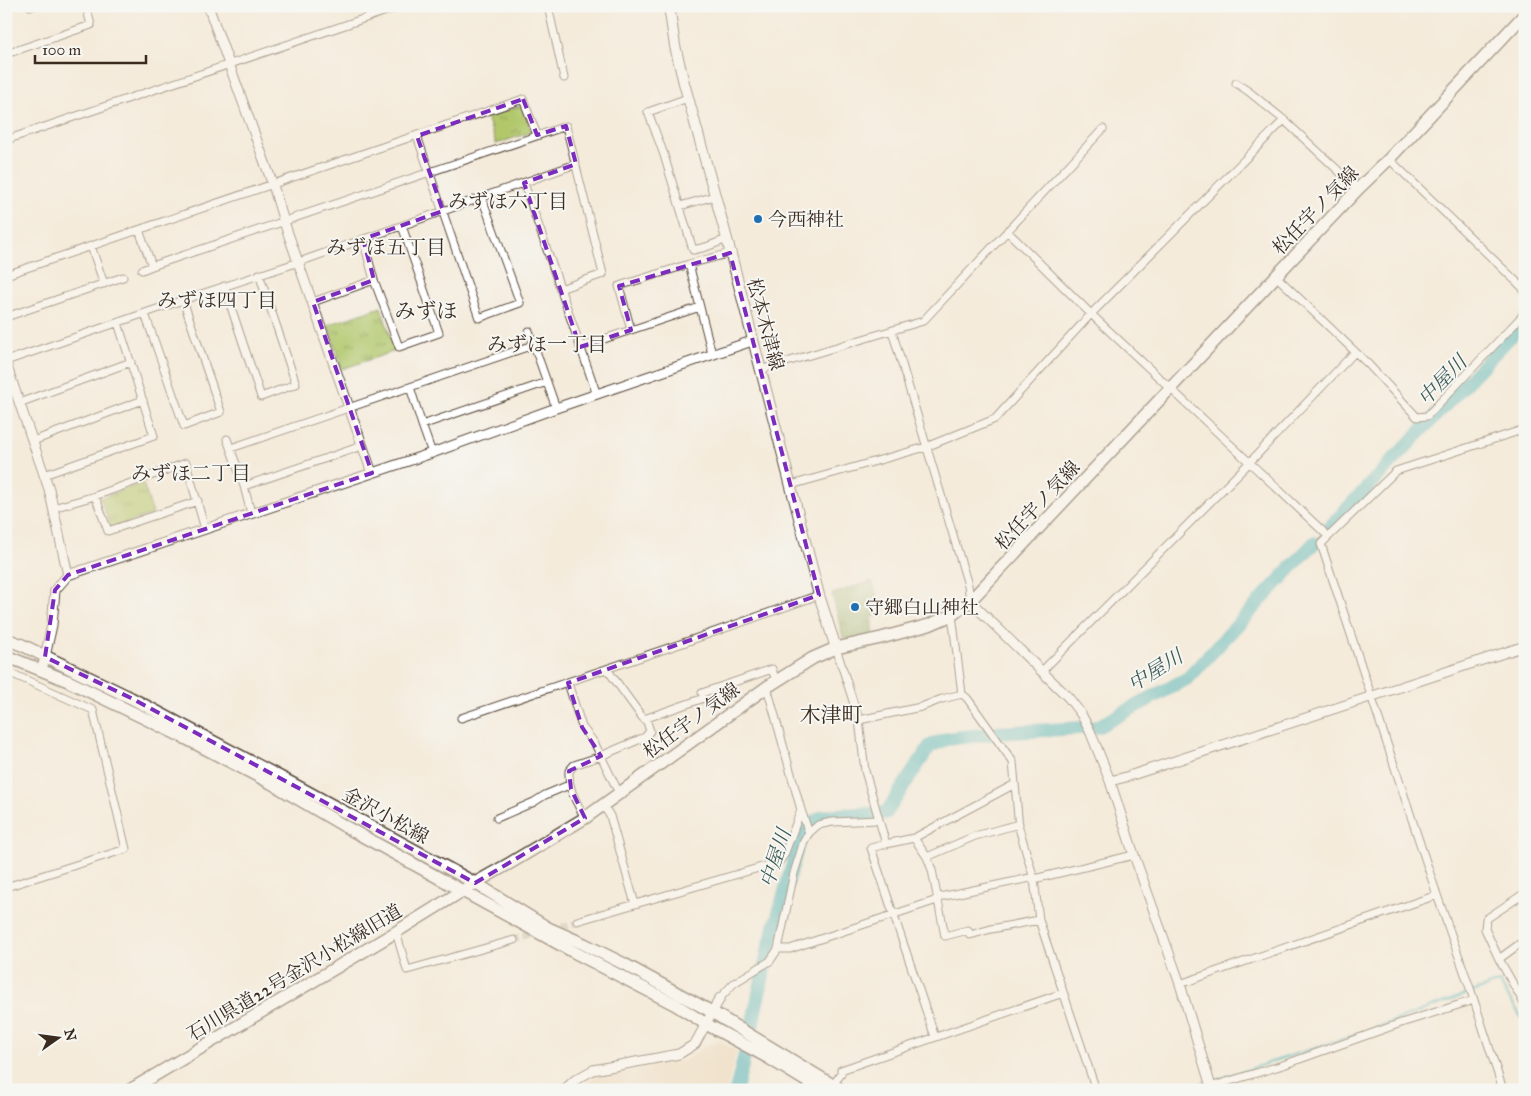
<svg xmlns="http://www.w3.org/2000/svg" width="1531" height="1096" font-family="'IM FELL Great Primer','Noto Serif JP',serif">
  <defs>
    <pattern id="grass-tufts" width="24" height="20" patternUnits="userSpaceOnUse" patternTransform="scale(1.25)"><rect width="24" height="20" fill="#b1c76b"/><path d="M3 7l-1-3M5 7V3M7 7l1-3M15 17l-1-3M17 17v-4M19 17l1-3" fill="none" stroke="#91a257"/></pattern>
    <pattern id="forest-crowns" width="20" height="18" patternUnits="userSpaceOnUse" patternTransform="scale(1.25)"><rect width="20" height="18" fill="#8cac5f"/><path d="M2 6a3 3 0 1 1 6 0M12 15a3 3 0 1 1 6 0" fill="none" stroke="#748c4e"/></pattern>
  </defs>
  <rect width="100%" height="100%" fill="#f6f6f2"/>
  <filter id="ink" filterUnits="userSpaceOnUse"><feTurbulence type="fractalNoise" baseFrequency=".02" numOctaves="2"/><feDisplacementMap in="SourceGraphic" scale="10" xChannelSelector="R" yChannelSelector="G"/><feConvolveMatrix kernelMatrix="1 2 1 2 8 2 1 2 1" color-interpolation-filters="sRGB"/></filter>
  <filter id="wash" filterUnits="userSpaceOnUse"><feTurbulence type="fractalNoise" baseFrequency=".0096" numOctaves="4" result="noise"/><feDisplacementMap in="SourceGraphic" scale="20" xChannelSelector="R" yChannelSelector="G"/><feGaussianBlur stdDeviation="1.12" result="paint"/><feColorMatrix in="noise" values="0 0 0 0 0 0 0 0 0 0 0 0 0 0 0 0 0 1.4 0 .05"/><feComposite in="paint" operator="in"/></filter>
  <g filter="url(#wash)">
    <rect width="100%" height="100%" fill="#f4ebdb"/>
    <path fill="#ecd7ba" d="M721,1041L736,1051L727,1090H578L595,1077L686,1060L702,1047Z"/>
    <path fill="url(#grass-tufts)" stroke="#767844" d="M522,105L532,132L496,144L487,117Z
      M381,307L395,351L342,369L328,325Z
      M143,483L153,514L111,528L100,498Z"/>
    <path fill="url(#forest-crowns)" stroke="#646b3e" d="M872,581L883,615L872,617L874,635L851,641L843,637L832,594Z"/>
    <g fill="none" stroke-linecap="round" stroke-linejoin="round">
      <path stroke="#40b0ba" stroke-width="2.5" d="M1212,1081L1368,1031L1499,982L1525,1023
        M1184,1090L1206,1082"/>
      <path stroke="#40b0ba" stroke-width="14" d="M1326,531L1525,321
        M998,733L1097,727L1188,678L1314,543
        M736,1090L752,1026L768,951L803,828L822,817L836,815L886,813L930,746L947,739L989,734"/>
    </g>
  </g>
  <g filter="url(#ink)">
    <g fill="none" stroke-linecap="round" stroke-linejoin="round">
      <path stroke="#cfc4b5" stroke-width="7" stroke-dasharray="7 3.5" stroke-linecap="butt" d="M551,929L577,921
        M514,940L539,933"/>
      <defs>
        <path id="minor" d="M30,6H32
          M548,6L564,78
          M6,54L91,25L86,6
          M1236,83L1248,91L1284,120L1358,189
          M688,98L648,112L663,152L693,250L706,247L727,239
          M417,136L479,318L520,303L482,198
          M6,140L401,6
          M1389,159L1523,288L1525,294
          M524,183L597,395
          M680,206L715,196
          M139,230L152,266L566,126L603,274L560,289
          M1007,231L1091,314L1328,536
          M363,239L374,280L399,347L439,333L402,226
          M91,246L104,284
          M689,264L712,354
          M142,270L152,266
          M6,275L523,99L537,135
          M1276,276L1369,365L1417,417L1427,416L1525,313
          M224,286L261,397L296,384L259,274
          M313,302L374,280
          M145,314L184,426L221,412L183,300
          M6,317L123,277
          M631,330L619,286L689,264L730,253
          M529,331L556,408
          M892,331L968,585L970,601
          M580,347L700,307
          M6,361L183,300L299,262L576,164
          M760,370L923,321L1103,129
          M410,387L422,425L432,453
          M19,403L131,362
          M422,425L547,382
          M227,439L244,486L251,513
          M33,441L143,400
          M231,448L533,345
          M44,475L154,436L118,323
          M791,485L926,447L995,419L1091,314L1284,120
          M244,486L362,446
          M95,496L108,531L198,501
          M53,508L95,496L186,463L205,529
          M952,615L962,694L967,698L1013,762L1019,828L1034,879L1039,920L1096,1090
          M836,648L859,720L865,771L886,844L914,838L1015,784
          M6,671L93,710L126,849L6,887
          M1042,671L1250,462L1354,353
          M568,683L582,727L595,744L619,793
          M702,693L772,669L776,681
          M461,718L683,643L819,595
          M644,719L704,698
          M859,720L921,707L942,699L962,694
          M603,805L610,816L635,904
          M497,818L534,802L545,795L569,785
          M585,818C576,801 568,790 569,771L574,765L601,756L645,737L650,731L647,722L642,717L607,669
          M809,833L818,825L832,822L879,820
          M914,838L927,857L975,836L1019,824
          M886,844L871,848L935,1037
          M927,857L932,870L945,936L968,930L970,935L991,929L1039,920
          M1525,893L1486,919L1485,929L1499,959L1525,1005
          M577,921L779,862L784,855L801,810
          M396,932L407,970L514,940
          M778,949H790L934,901L940,897L1030,878L1034,879L1134,855
          M1499,959L1525,940
          M1180,984L1437,895
          M720,998L734,983L770,961L778,949L794,873L804,841L809,833L801,810L767,687
          M833,1085L841,1074V1070L1063,993
          M1200,1090L1283,1065L1401,1023L1474,1000
          M1503,1090L1471,991L1437,895L1321,544L1396,471L1525,429"/>
        <path id="tertiary" d="M208,6L273,185L284,222L372,473
          M6,364L49,489L68,575
          M970,601L1068,697L1081,714L1090,731L1110,781L1134,855L1180,984L1212,1090
          M42,670L52,625L55,590L68,575L432,453L556,408L752,341
          M1110,781L1126,777L1525,646
          M564,1090L575,1080L593,1070L679,1054L695,1044L720,998"/>
        <path id="secondary" d="M669,6L675,46L684,83L727,239L819,595L836,648"/>
        <path id="primary" d="M6,639L22,645L131,698L295,785L475,883L548,928L584,944L624,964L712,1012L841,1090
          M6,656L68,681L183,737L271,783L346,827L572,951L676,1005L706,1024L767,1057L821,1090
          M130,1090L396,932L475,883L512,862L585,818L767,687L813,658L836,648L881,638L929,625L952,615L970,601L1358,189L1389,159L1525,14"/>
      </defs>
      <use href="#minor" stroke="#57473a" stroke-width="9"/>
      <use href="#tertiary" stroke="#57473a" stroke-width="11"/>
      <use href="#secondary" stroke="#57473a" stroke-width="12"/>
      <use href="#primary" stroke="#57473a" stroke-width="14"/>
      <use href="#minor" stroke="#fff" stroke-width="7"/>
      <use href="#tertiary" stroke="#fff" stroke-width="9"/>
      <use href="#secondary" stroke="#fff" stroke-width="10"/>
      <use href="#primary" stroke="#fff" stroke-width="11"/>
    </g>
  </g>
  <path d="M0 0H1531V1096H0ZM523,99L537,135L566,126L576,164L524,183L580,347L631,330L619,286L730,253L819,595L568,683L582,727L601,756L569,771L571,789L585,818L475,883L131,698L45,657L55,590L68,575L372,473L313,302L374,280L363,239L443,211L417,136Z" fill="#f4ebdb" fill-opacity=".55" fill-rule="evenodd"/>
  <path fill="none" stroke="#7b2cbf" stroke-width="4" stroke-dasharray="10 6" stroke-linejoin="round" d="M523,99L537,135L566,126L576,164L524,183L580,347L631,330L619,286L730,253L819,595L568,683L582,727L601,756L569,771L571,789L585,818L475,883L131,698L45,657L55,590L68,575L372,473L313,302L374,280L363,239L443,211L417,136Z"/>
  <g fill="#1f6fb2" stroke="#f6f6f2" stroke-width="2">
    <circle cx="758" cy="219" r="5"/>
    <circle cx="855" cy="607" r="5"/>
  </g>
  <g text-anchor="middle" stroke-width="4" stroke-linejoin="round" paint-order="stroke">
    <g font-size="19" fill="#3b2a1e" stroke="#f6f6f2">
      <text transform="translate(1315 210) rotate(-46)" y="7">松任宇ノ気線</text>
      <text transform="translate(766 324) rotate(75)" y="7">松本木津線</text>
      <text transform="translate(1037 505) rotate(-47)" y="7">松任宇ノ気線</text>
      <text transform="translate(691 720) rotate(-36)" y="7">松任宇ノ気線</text>
      <text transform="translate(386 815) rotate(29)" y="7">金沢小松線</text>
      <text transform="translate(294 972) rotate(-31)" y="7">石川県道22号金沢小松線旧道</text>
    </g>
    <g font-size="19" fill="#3b2a1e" stroke="#f6f6f2" text-anchor="start">
      <text x="768" y="226">今西神社</text>
      <text x="865" y="614">守郷白山神社</text>
    </g>
    <g font-size="20" fill="#3b2a1e" stroke="#f6f6f2">
      <text x="508" y="208">みずほ六丁目</text>
      <text x="386" y="254">みずほ五丁目</text>
      <text x="217" y="307">みずほ四丁目</text>
      <text x="547" y="351">みずほ一丁目</text>
      <text x="191" y="480">みずほ二丁目</text>
    </g>
    <g font-size="20" font-style="italic" fill="#3d5955" stroke="#f6f6f2">
      <text transform="translate(1442 380) rotate(-46)" y="7">中屋川</text>
      <text transform="translate(1155 670) rotate(-32)" y="7">中屋川</text>
      <text transform="translate(775 858) rotate(-72)" y="7">中屋川</text>
    </g>
    <g font-size="21" fill="#3b2a1e" stroke="#f6f6f2">
      <text x="426" y="318">みずほ</text>
      <text x="831" y="722">木津町</text>
    </g>
  </g>
  <rect width="1531" height="1096" fill="none" stroke="#f6f6f2" stroke-width="25"/>
  <g transform="translate(58 1038) rotate(76)" stroke="#f6f6f2" stroke-width="4" paint-order="stroke">
  <path d="M0-4L9 19L0 12L-9 19Z" fill="#3b2a1e"/>
  <text y="-8" font-size="14" font-weight="bold" text-anchor="middle" fill="#3b2a1e">N</text>
  </g>
  <path d="M35 55v8h111v-8" fill="none" stroke="#3b2a1e" stroke-width="2.5"/>
  <text x="42" y="55" font-size="15" fill="#3b2a1e" stroke="#f6f6f2" stroke-width="4" paint-order="stroke">100 m</text>
</svg>
